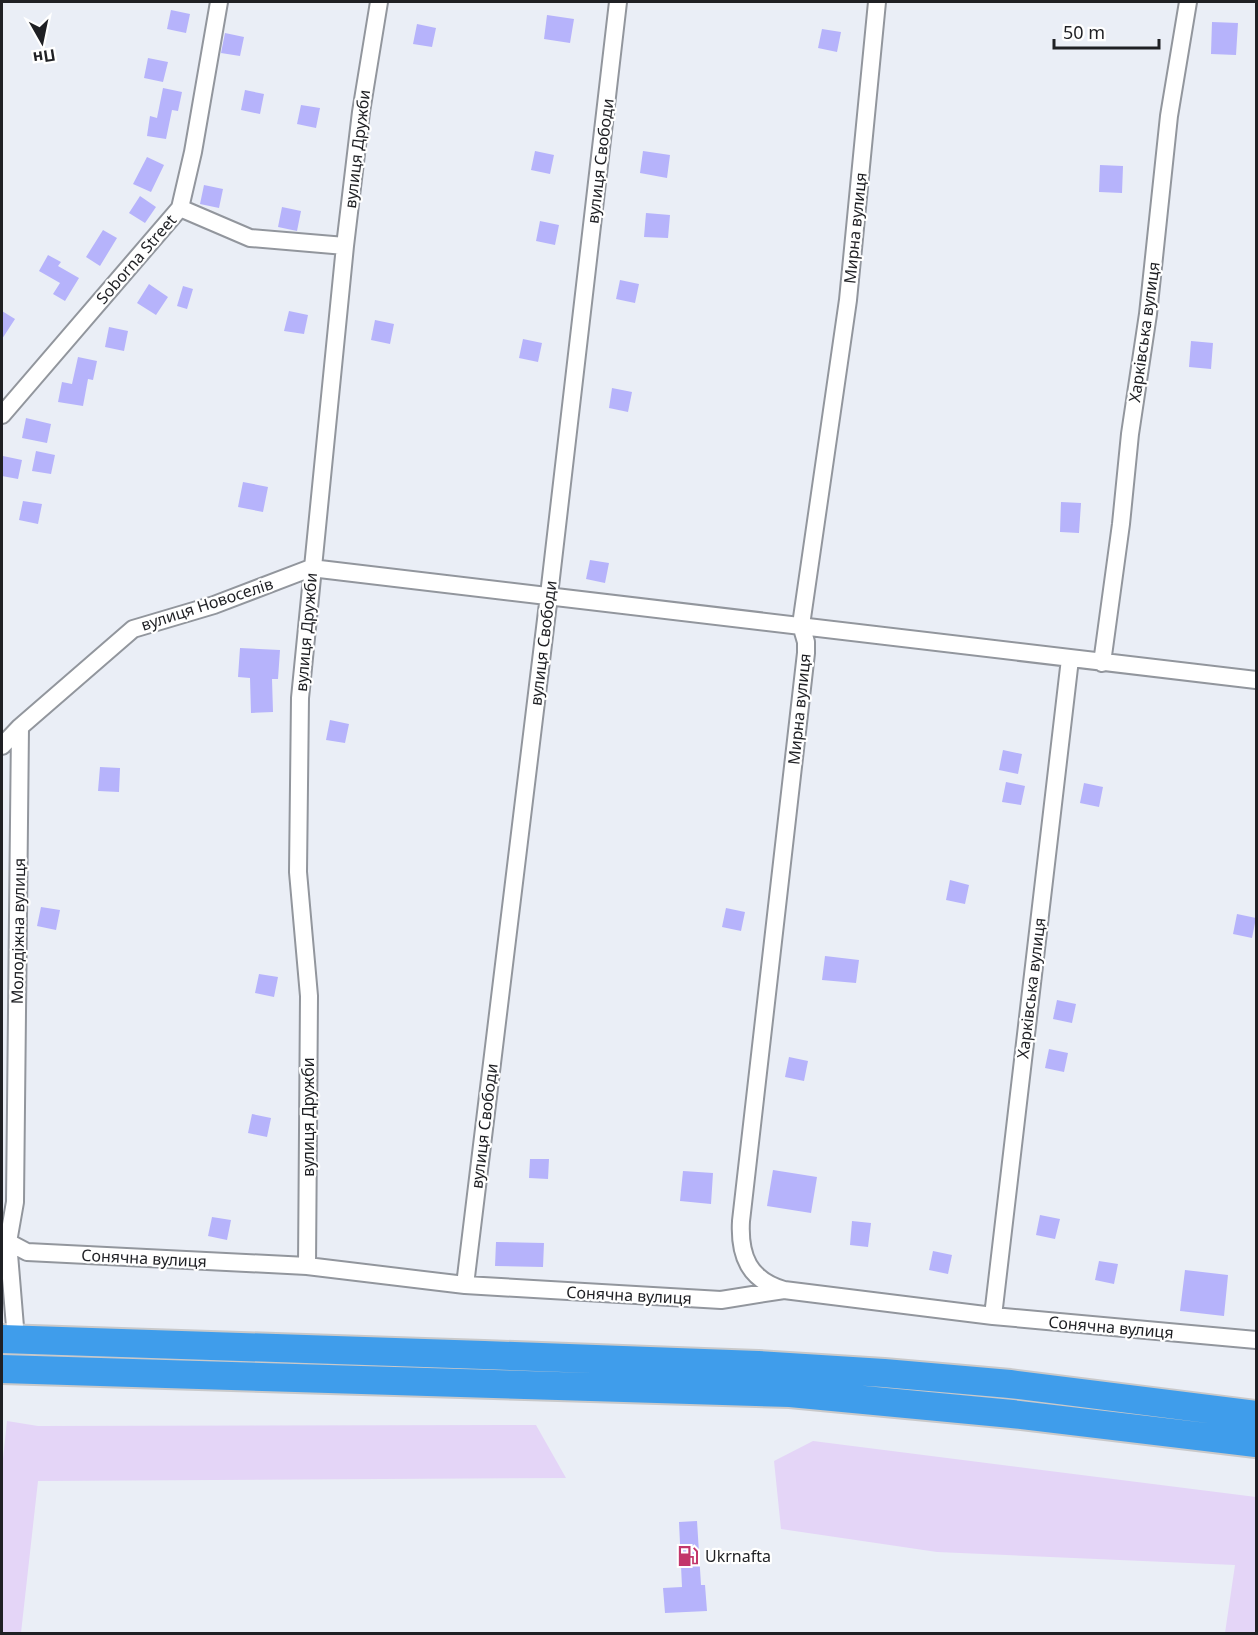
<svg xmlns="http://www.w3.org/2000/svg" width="1258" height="1635" font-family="'Noto Sans',sans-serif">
  <rect width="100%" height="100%" fill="#eaeef6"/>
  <path fill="#e4d5f7" d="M7,1421L38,1426L536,1425L566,1478L38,1481L21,1633H2V1468Z
    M813,1441L1256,1497V1633H1225L1235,1565L937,1552L781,1529L774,1461Z"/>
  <path fill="#b6b3fb" d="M171,10L190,14L186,33L167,29Z
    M547,15L574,19L570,43L544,39Z
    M1212,22L1238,23L1236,55L1211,54Z
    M417,24L436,28L432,47L413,44Z
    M822,29L841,32L837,52L818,48Z
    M225,33L244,37L240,56L221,53Z
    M148,58L168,62L163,82L144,78Z
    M163,88L182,92L178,111L172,110L166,139L147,136L150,116L157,118Z
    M245,90L264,94L260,114L241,110Z
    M301,105L320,108L316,128L297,124Z
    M535,151L554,155L550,174L531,170Z
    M643,151L670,155L667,178L640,173Z
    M147,157L164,165L151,192L133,184Z
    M1100,165L1123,166L1122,193L1099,192Z
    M204,185L223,189L219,208L200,204Z
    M140,196L156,207L145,223L129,213Z
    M282,207L301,211L297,231L278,227Z
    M646,213L670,215L668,238L644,237Z
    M540,221L559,225L555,245L536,241Z
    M103,230L117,238L100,266L86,257Z
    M48,255L61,262L58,266L79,278L65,301L53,294L60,283L39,271Z
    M620,280L639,284L635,303L616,299Z
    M149,284L168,297L156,315L137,303Z
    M183,286L193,289L187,309L177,306Z
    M2,311L15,319L2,339Z
    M289,311L308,315L304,334L284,331Z
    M375,320L394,324L390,344L371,340Z
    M109,327L128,331L124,351L105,347Z
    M523,339L542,343L538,362L519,358Z
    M1191,341L1213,343L1211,369L1189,367Z
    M78,357L97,361L93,380L88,379L83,406L58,402L62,382L72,384Z
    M612,388L632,392L628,412L609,408Z
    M26,418L51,424L47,443L22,438Z
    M36,451L55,455L51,474L32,471Z
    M3,456L22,460L18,479L2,476Z
    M243,482L268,487L263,512L238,507Z
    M23,501L42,504L38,524L19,520Z
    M1061,502L1081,503L1079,533L1060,532Z
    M590,560L609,563L605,583L586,579Z
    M240,648L280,650L278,679H272L273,712L251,713L250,678L238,677Z
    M330,720L349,724L345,743L326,740Z
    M1003,750L1022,754L1018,774L999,770Z
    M100,767L120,768L119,792L98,791Z
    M1006,782L1025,786L1021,805L1002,802Z
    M1084,783L1103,787L1099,807L1080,803Z
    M950,880L969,885L965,904L946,900Z
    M41,907L60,910L56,930L37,926Z
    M726,908L745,912L741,931L722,927Z
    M1237,914L1256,918L1252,938L1233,934Z
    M825,956L859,960L856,983L822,980Z
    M259,974L278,977L274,997L255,993Z
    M1057,1000L1076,1004L1072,1023L1053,1019Z
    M1049,1049L1068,1053L1064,1072L1045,1068Z
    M789,1057L808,1061L804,1081L785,1077Z
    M252,1114L271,1118L267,1137L248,1133Z
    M530,1159H549L548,1179L529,1178Z
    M773,1170L817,1177L811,1213L767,1206Z
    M683,1171L713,1173L711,1204L680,1201Z
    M1040,1215L1060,1219L1055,1239L1036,1235Z
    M212,1217L231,1220L227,1240L208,1236Z
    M852,1221L871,1223L868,1247L850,1245Z
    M496,1242L544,1243L543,1267L495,1266Z
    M933,1251L952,1255L948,1274L929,1270Z
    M1099,1261L1118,1264L1114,1284L1095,1280Z
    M1185,1270L1228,1275L1224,1316L1180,1311Z
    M697,1521L701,1585H705L707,1611L665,1613L663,1588L682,1587L679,1522Z"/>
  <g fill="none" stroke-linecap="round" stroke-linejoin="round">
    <defs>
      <path id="street" d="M180,208L250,238L345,246
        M2,415L180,208L193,152L219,2
        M1102,663L1121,524L1130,434L1148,314L1169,116L1188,2
        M2,746L20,727L133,629L214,605L311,568L1256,680
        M2,1245L8,1242L27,1252L307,1266L465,1285L721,1300L784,1290L993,1316L1256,1340
        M307,1266L309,996L298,872L300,698L345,246L361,112L379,2
        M465,1285L549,595L618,2
        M784,1290C749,1280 739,1256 741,1221L806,653V642L801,625L848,300L877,2
        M993,1316L1070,659
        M16,1339L8,1242L15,1202L20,727"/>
      <path id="highway" d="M2,1339L484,1355L758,1365L884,1373L1010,1384L1256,1415
        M2,1369L790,1393L1012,1414L1256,1443"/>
    </defs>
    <use href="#street" stroke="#92969d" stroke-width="20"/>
    <use href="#highway" stroke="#c9c9ca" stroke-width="32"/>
    <use href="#street" stroke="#fff" stroke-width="16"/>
    <use href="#highway" stroke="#3f9deb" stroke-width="28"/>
  </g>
  <defs>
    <symbol id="fuel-bare" viewBox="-9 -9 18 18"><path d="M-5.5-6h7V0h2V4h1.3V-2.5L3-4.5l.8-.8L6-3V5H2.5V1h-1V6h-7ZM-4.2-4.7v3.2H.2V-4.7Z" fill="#c2366b" stroke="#fff" stroke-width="2.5" paint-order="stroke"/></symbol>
  </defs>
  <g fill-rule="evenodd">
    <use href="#fuel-bare" x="673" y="1541" width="30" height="30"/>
  </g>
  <g text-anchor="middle" stroke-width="4.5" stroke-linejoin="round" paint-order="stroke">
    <g font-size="16" fill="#1f2024" stroke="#fff">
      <text transform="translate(357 149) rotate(-83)" y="6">вулиця Дружби</text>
      <text transform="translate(600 161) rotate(-83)" y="6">вулиця Свободи</text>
      <text transform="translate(855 228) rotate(-84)" y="6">Мирна вулиця</text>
      <text transform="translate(136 259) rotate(-49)" y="6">Soborna Street</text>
      <text transform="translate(1144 332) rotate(-82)" y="6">Харківська вулиця</text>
      <text transform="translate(207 604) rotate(-18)" y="6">вулиця Новоселів</text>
      <text transform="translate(306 632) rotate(-85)" y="6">вулиця Дружби</text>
      <text transform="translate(543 643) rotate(-83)" y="6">вулиця Свободи</text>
      <text transform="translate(799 709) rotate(-84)" y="6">Мирна вулиця</text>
      <text transform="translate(18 931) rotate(-89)" y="6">Молодіжна вулиця</text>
      <text transform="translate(1031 988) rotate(-83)" y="6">Харківська вулиця</text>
      <text transform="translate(308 1117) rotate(-90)" y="6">вулиця Дружби</text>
      <text transform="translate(484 1126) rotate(-83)" y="6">вулиця Свободи</text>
      <text transform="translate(144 1258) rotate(3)" y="6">Сонячна вулиця</text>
      <text transform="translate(629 1295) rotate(3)" y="6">Сонячна вулиця</text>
      <text transform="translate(1111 1327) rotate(5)" y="6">Сонячна вулиця</text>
    </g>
    <g font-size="16" fill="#1f2024" stroke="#fff" text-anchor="start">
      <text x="705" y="1562">Ukrnafta</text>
    </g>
  </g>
  <rect width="1258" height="1635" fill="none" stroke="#1f2024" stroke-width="6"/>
  <g transform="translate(42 42) rotate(171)" stroke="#ffffff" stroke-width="4.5" paint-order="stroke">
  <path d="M0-4.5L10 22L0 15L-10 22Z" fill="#1f2024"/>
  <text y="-9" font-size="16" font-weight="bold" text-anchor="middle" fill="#1f2024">Пн</text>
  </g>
  <path d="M1054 39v9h105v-9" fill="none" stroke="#1f2024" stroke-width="3"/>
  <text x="1063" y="39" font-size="18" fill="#1f2024" stroke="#ffffff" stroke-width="4.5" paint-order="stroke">50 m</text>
</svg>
